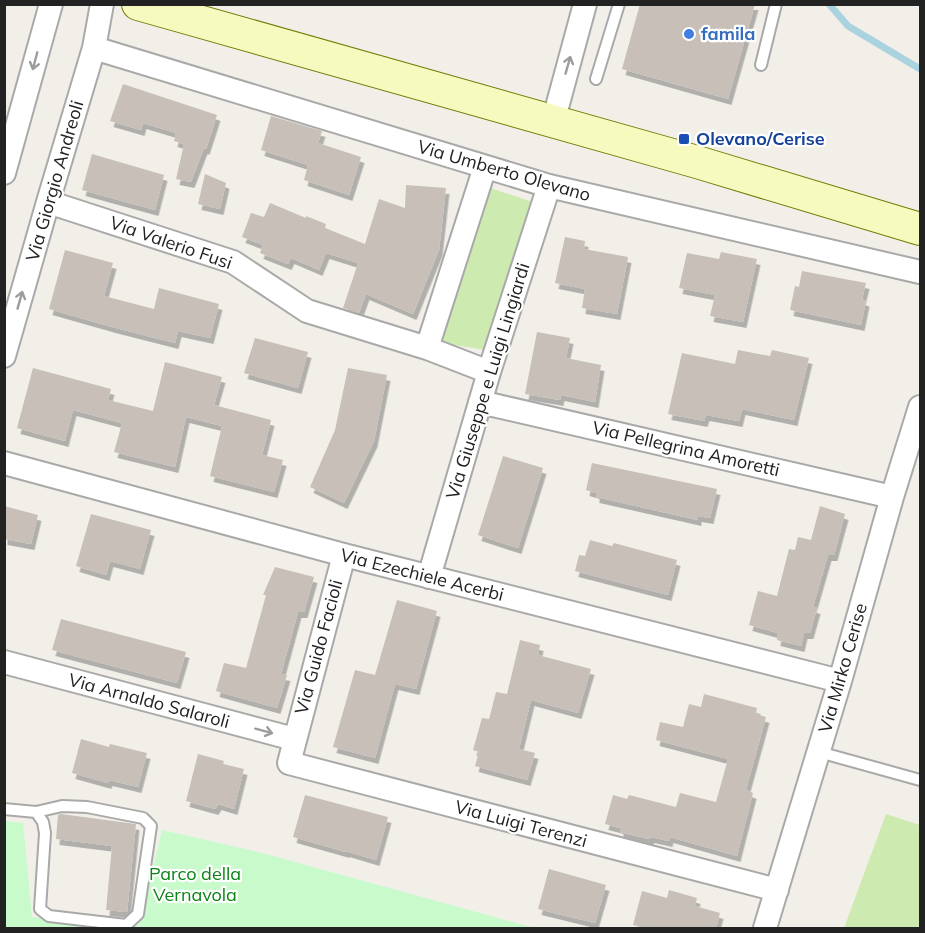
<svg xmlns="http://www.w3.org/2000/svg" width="925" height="933" font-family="Mulish,sans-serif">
  <defs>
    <filter id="shadow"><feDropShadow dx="3.5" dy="6" stdDeviation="0" flood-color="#0004"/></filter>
  </defs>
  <rect width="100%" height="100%" fill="#f2efe9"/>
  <path fill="#cdebb0" d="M487,187L536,203L491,351L437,342Z
    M886,814L920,825V928H844Z"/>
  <path fill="#c8facc" d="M5,821L23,823L32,917L112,928H5Z
    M162,830L262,853L535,928H123L139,925Z"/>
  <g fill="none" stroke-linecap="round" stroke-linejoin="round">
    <path stroke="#aad3df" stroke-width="7" d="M829,4L848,26L920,69"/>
  </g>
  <path fill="#c7bfb8" filter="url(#shadow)" d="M640,4H755L728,99L622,69Z
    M123,84L217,115L206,149L204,148L191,182L176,179L184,144L174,141L176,133L143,123L141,130L110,121Z
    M271,116L322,131L318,143L361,157L349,195L304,180L308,165L261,150Z
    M92,154L164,175L155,210L82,190Z
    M205,174L226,183L220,209L198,204Z
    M406,185L446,188L439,250L413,314L366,294L359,313L343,308L358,263L326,253L319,270L291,258L288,264L260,253L263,245L242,237L251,213L264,217L270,203L306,218V216L326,224L325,228L365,244L379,199L405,208Z
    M565,237L585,241L584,249L628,257L617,314L582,308L585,289L555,283Z
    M65,250L113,263L104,296L154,309L159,288L219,304L210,338L178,331L175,343L112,327L49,309Z
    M721,252L757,259L743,322L710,316L715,295L679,288L687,253L719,259Z
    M802,271L866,283L862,299L866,301L861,325L790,310L795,286L799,287Z
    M537,332L570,338L566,358L601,365L595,402L561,395L560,400L525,394Z
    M255,338L308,352L298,388L244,373Z
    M738,350L770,356L772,350L809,358L794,420L742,409L739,421L706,415L704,421L668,414L682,353L735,364Z
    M165,362L222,377L214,405L271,420L262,455L283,460L274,492L210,476L222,426L186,417L175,467L114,452L122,423L73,410L65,441L17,428L33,368L111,389L108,400L153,411Z
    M348,368L387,375L374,441L344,503L310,487L335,430Z
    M503,456L543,468L518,548L478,535Z
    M592,463L717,489L710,518L698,516V520L596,497V493L586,490Z
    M4,506L38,515L31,544L4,539Z
    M820,506L845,514L834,555H828L813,607L817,608L810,633H804L801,646L777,640L778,633L749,625L758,591L777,596L789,549L795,550L798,537L811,540Z
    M91,514L151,530L140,569L110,561L106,575L76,566Z
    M590,540L612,546L614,543L677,560L668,595L575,571L579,555L585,556Z
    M275,567L314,577L304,612H298L281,674L287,675L277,708L216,691L224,663L246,668L266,595H263Z
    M397,600L437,611L416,689L395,684L375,758L333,747L355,670L375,675Z
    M61,619L186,652L177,683L52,650Z
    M520,640L540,645L538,655L591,669L578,713L531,700L519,749L535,753L527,780L475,766L479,752L473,750L482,718L489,719L496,692L507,694Z
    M704,694L757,708L756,714L766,717L746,790L753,793L737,856L670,837L669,841L651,837L649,839L620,832V828L605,824L613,795L627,799L629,795L676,807L680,793L716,802L728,759L656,740L660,722L683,727L689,704L701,707Z
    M81,739L109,747L110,744L147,753L138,787L109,780L108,783L72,773Z
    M198,754L224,761L223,764L244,769L234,809L218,804L215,809L186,801Z
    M305,795L388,817L376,860L346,851V852L293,837Z
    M61,814L136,824L127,912L106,910L112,846L56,839L58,815Z
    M549,869L606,885L595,923L538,909Z
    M669,890L697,898L695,906L720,913L716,928H645L633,925L642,891L667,898Z"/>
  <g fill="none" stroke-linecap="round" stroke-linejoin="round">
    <defs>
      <path id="lane" d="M761,65L776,4
        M596,79L619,4
        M819,752L920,780
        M4,809L36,812L62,806L87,807L143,818L151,826L138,914L126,925L49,916L40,909L45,833L43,822L36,812"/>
      <path id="street" d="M94,48L549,186L920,272
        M553,122L585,4
        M4,173L51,4
        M48,202L233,262L307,311L427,348L489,372
        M427,348L485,167
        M4,356L48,202L94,48L102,4
        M480,402L892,497
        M4,463L344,555L840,681
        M344,555L289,763L777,890
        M429,577L489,372L549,186
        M4,662L294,739
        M765,928L840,681L892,497L920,407"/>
      <path id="secondary" d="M138,4L697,162L920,229"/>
    </defs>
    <use href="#lane" stroke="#a9a9a9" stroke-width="14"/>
    <use href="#street" stroke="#a9a9a9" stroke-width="26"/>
    <use href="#secondary" stroke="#707d05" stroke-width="34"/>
    <use href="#lane" stroke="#fff" stroke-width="10"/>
    <use href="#street" stroke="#fff" stroke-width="22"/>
    <use href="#secondary" stroke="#f7fabf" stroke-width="32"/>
  </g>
  <defs><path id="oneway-shaft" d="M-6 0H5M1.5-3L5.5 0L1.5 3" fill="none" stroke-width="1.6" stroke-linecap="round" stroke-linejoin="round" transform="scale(1.5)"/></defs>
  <g stroke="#9c9c9c">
    <use href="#oneway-shaft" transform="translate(35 61) rotate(105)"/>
    <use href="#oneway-shaft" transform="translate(568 65) rotate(-74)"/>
    <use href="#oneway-shaft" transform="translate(20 300) rotate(-74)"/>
    <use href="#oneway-shaft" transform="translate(264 731) rotate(15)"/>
  </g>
  <circle fill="#3f7fe0" stroke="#fff" stroke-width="2" cx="689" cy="34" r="6"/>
  <rect fill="#1a4fb4" stroke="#fff" stroke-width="2" x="678" y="133" width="12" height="12" rx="3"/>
  <g text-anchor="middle" stroke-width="4.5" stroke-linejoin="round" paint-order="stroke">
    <g font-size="18" font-weight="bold" fill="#366cbe" stroke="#fff" text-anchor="start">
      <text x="701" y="40">famila</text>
    </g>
    <g font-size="18" font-weight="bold" fill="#164399" stroke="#fff" text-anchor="start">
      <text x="696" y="145">Olevano/Cerise</text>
    </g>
    <g font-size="18" fill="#222" stroke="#fff">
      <text transform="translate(504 171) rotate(16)" y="6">Via Umberto Olevano</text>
      <text transform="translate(55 181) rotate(-74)" y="6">Via Giorgio Andreoli</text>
      <text transform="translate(171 243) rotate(19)" y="6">Via Valerio Fusi</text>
      <text transform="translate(488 381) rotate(-73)" y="6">Via Giuseppe e Luigi Lingiardi</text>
      <text transform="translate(686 449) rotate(13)" y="6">Via Pellegrina Amoretti</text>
      <text transform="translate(422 575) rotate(14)" y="6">Via Ezechiele Acerbi</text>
      <text transform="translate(319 647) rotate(-75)" y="6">Via Guido Facioli</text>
      <text transform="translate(843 668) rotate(-74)" y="6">Via Mirko Cerise</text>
      <text transform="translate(149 701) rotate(15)" y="6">Via Arnaldo Salaroli</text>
      <text transform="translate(521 824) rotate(15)" y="6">Via Luigi Terenzi</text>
    </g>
    <g font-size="18" fill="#0c8416" stroke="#fff">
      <text x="195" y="880">Parco della<tspan x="195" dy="21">Vernavola</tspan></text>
    </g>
  </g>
  <rect width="925" height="933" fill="none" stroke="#222222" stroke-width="12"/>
</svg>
